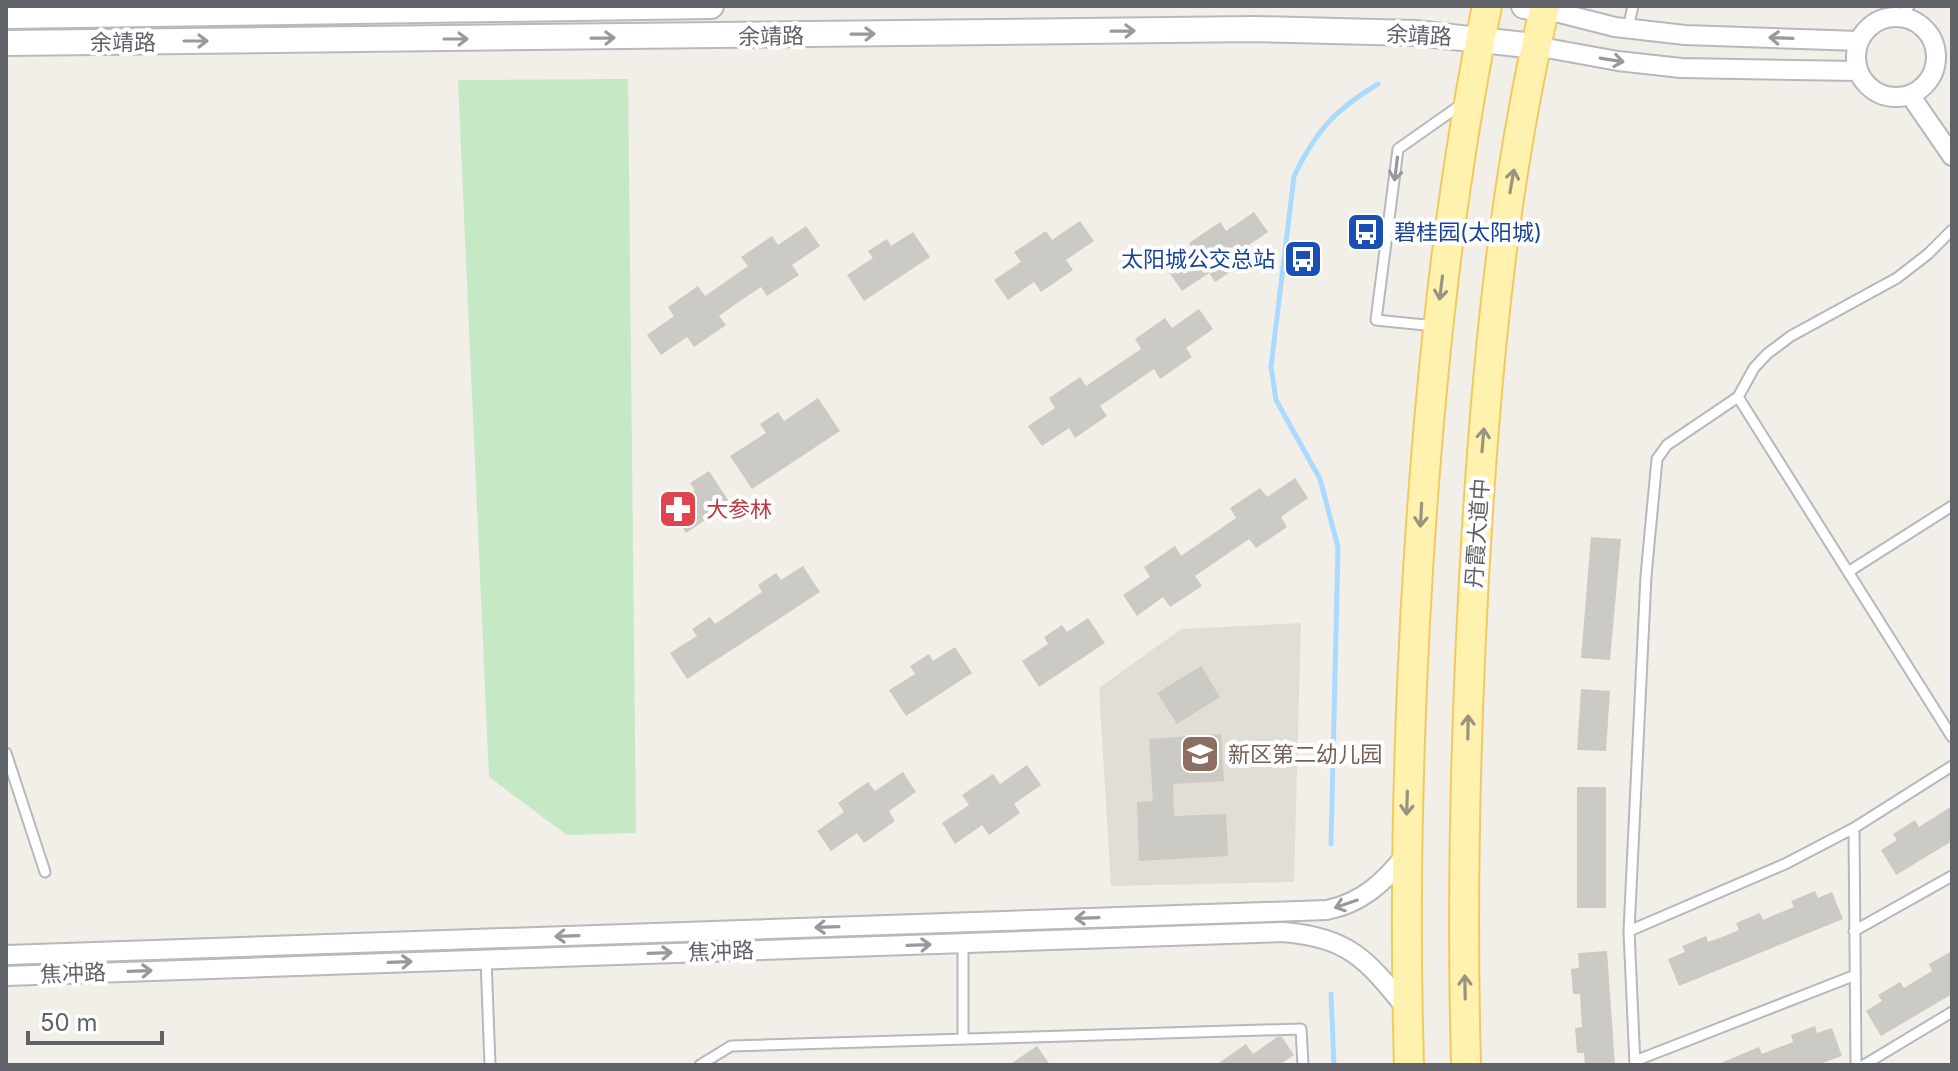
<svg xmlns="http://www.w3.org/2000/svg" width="1958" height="1071" font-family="Inter,'Noto Sans SC',sans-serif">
  <rect width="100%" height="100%" fill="#f1efe8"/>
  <path fill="#e1ded6" d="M1301,623L1294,882L1111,886L1099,688L1181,629Z"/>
  <path fill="#c5e8c5" d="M628,79L636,833L567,835L489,777L458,80Z"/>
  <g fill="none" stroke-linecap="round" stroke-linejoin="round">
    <path stroke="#aadaff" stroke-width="5" d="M1331,844L1338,547L1320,479L1276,400L1271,367L1294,176C1316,131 1334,110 1378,84
      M1331,994L1334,1065"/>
  </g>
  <path fill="#cccac5" d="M1254,212L1268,232L1240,251L1247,261L1215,282L1209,273L1182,291L1168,271L1195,252L1189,243L1220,222L1226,231Z
    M1080,221L1094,241L1066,260L1073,270L1041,292L1034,282L1008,300L994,280L1021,262L1014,252L1046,231L1052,240Z
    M806,226L820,246L792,265L799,275L767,296L761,287L740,301L719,316L726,325L694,347L687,337L661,355L647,335L674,316L668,307L698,286L705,296L748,266L741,257L772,236L778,245Z
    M913,232L930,257L864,301L847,275L873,258L868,251L887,239L891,246Z
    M1199,309L1213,329L1186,348L1192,357L1160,379L1154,369L1100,406L1107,416L1075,438L1069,428L1042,446L1028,426L1055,408L1049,398L1080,377L1086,386L1141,349L1135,339L1165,318L1172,328Z
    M818,398L840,431L752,489L730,456L766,433L760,424L778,412L784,421Z
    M709,471L730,503L686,533L669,507L695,490L690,483Z
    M1295,478L1308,498L1281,517L1287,527L1256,548L1249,539L1195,576L1202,586L1170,607L1163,597L1137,616L1123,595L1150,577L1144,567L1175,546L1181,556L1236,518L1230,508L1260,488L1267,497Z
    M1591,537L1621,539L1610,660L1581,658Z
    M803,566L820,592L687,679L670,653L697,636L692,629L710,617L715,624L762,592L758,585L776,573L781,580Z
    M1088,618L1105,643L1039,687L1022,661L1048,644L1044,637L1062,625L1067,632Z
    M955,647L972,673L906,716L889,690L915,674L910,666L929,654L933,661Z
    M1201,666L1220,697L1177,724L1157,693Z
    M1581,689L1610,691L1606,751L1577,750Z
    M1221,734L1224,781L1173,784L1174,816L1226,814L1228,856L1139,861L1137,802L1153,801L1149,739Z
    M1027,765L1041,785L1014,804L1020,813L989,835L982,825L955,844L942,823L969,805L962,795L993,774L1000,784Z
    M903,772L916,792L889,811L895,821L864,843L857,833L831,851L817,831L844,812L838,803L868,782L875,791Z
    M1577,787H1606V908H1577Z
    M1952,806V841L1896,875L1881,850L1897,840L1893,834L1915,820L1919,827Z
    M1815,891L1818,898L1832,892L1843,919L1679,986L1668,959L1685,952L1682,946L1706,936L1708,942L1722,937L1739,930L1736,923L1760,913L1763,920L1777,914L1794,907L1791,901Z
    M1607,951L1615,1065H1585L1584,1053H1577L1575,1028L1582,1027L1580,994H1573L1571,969L1579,968L1578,953Z
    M1952,951V994L1881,1036L1866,1011L1882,1001L1878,995L1900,982L1904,988L1917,980L1932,971L1929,964Z
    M1815,1026L1817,1033L1832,1028L1842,1056L1817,1065H1716L1759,1047L1762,1054L1793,1042L1791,1035Z
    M1277,1037H1282L1294,1055L1279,1065H1216L1246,1044L1253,1054Z
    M1037,1046L1050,1065H1009Z"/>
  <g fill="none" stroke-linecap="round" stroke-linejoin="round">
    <defs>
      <path id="service" d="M1902,17L1909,6
        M1628,28L1633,6
        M1435,326L1376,320L1398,149L1462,104
        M1738,397L1952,737
        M1848,572L1952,506
        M6,753L45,872
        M1854,828L1856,1065
        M1629,931L1785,864L1854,828L1952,766
        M1854,931L1952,876
        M963,943V1039
        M486,959L490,1065
        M1635,1061L1853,976
        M700,1065L731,1046L1301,1029L1303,1065
        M1635,1065L1629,931L1646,576L1657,459L1667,445L1738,397L1754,368L1767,354L1791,336L1897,278L1928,254L1952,230
        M1864,1065L1952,1012"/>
      <path id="minor" d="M1544,9L1615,27L1685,35L1859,41
        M1856 57a40 40 0 1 1 80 0a40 40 0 1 1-80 0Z
        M1535,46L1618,61L1681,68L1858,71
        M1910,95L1952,156
        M6,955L1327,910C1362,903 1384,882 1405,856
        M6,976L1283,932C1350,938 1366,959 1407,1009"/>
      <path id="secondary" d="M1524,6L1544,9
        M6,16L711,6
        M6,43L1255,29L1415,33L1535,46"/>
      <path id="primary" d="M1409,1065C1404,900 1408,735 1418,570C1430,380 1449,193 1487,6
        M1466,1065C1461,886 1466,706 1477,527C1488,352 1505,177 1545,6"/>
    </defs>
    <use href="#service" stroke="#b5b8bc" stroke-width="13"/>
    <use href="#minor" stroke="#b5b8bc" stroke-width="22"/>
    <use href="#secondary" stroke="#b6babf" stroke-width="28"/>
    <use href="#primary" stroke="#f2c960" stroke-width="32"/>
    <use href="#service" stroke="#fff" stroke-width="9"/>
    <use href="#minor" stroke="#fff" stroke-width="18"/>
    <use href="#secondary" stroke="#fff" stroke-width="24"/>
    <use href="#primary" stroke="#fff2af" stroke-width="28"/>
  </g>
  <defs><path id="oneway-shaft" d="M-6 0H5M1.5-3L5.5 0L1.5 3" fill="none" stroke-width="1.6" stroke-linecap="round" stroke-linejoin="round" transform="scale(2)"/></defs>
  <g stroke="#979a9d">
    <use href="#oneway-shaft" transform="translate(1123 31) rotate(-1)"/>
    <use href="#oneway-shaft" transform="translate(863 34) rotate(-1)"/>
    <use href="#oneway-shaft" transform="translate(603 38) rotate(-1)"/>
    <use href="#oneway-shaft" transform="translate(1781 38) rotate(-178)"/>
    <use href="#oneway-shaft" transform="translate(456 39)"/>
    <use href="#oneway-shaft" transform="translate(196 41)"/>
    <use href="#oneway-shaft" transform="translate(1612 60) rotate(9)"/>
    <use href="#oneway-shaft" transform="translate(1396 169) rotate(97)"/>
    <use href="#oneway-shaft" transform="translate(1346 904) rotate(161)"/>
    <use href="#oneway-shaft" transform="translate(1087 918) rotate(178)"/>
    <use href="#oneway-shaft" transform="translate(827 927) rotate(178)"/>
    <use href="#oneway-shaft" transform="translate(567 936) rotate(178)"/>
    <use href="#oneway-shaft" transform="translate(919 945) rotate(-2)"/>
    <use href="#oneway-shaft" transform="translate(660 953) rotate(-2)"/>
    <use href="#oneway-shaft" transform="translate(400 962) rotate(-2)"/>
    <use href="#oneway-shaft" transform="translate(140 971) rotate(-2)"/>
  </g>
  <g stroke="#979581">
    <use href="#oneway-shaft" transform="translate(1512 181) rotate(-80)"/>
    <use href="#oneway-shaft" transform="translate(1441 288) rotate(97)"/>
    <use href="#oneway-shaft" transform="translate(1483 440) rotate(-85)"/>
    <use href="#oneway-shaft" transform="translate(1421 515) rotate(93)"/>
    <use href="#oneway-shaft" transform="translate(1468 727) rotate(-89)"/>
    <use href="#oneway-shaft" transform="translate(1407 803) rotate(92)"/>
    <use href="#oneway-shaft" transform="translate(1465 987) rotate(-91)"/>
  </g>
  <defs>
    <symbol id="bus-square" viewBox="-11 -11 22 22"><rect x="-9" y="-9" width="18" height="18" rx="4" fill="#1a4fb4" stroke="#fff"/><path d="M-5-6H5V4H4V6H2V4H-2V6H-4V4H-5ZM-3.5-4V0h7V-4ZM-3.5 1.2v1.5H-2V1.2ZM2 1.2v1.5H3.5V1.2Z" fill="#fff"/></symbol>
    <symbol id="pharmacy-square" viewBox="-11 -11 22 22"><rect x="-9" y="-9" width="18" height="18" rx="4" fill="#e0444e" stroke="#fff"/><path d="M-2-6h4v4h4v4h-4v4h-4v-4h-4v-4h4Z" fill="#fff"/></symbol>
    <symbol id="school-square" viewBox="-11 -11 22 22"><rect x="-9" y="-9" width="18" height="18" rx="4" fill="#8d6e63" stroke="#fff"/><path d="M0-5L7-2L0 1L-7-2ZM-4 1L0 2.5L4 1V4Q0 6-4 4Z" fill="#fff"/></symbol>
  </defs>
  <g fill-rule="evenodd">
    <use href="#bus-square" x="1344" y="210" width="44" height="44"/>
    <use href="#bus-square" x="1281" y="237" width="44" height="44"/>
    <use href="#pharmacy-square" x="656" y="487" width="44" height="44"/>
    <use href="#school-square" x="1178" y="732" width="44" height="44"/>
  </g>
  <g text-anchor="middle" stroke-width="8" stroke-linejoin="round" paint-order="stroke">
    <g font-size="22" fill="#5f6368" stroke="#fff">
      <text transform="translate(1419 35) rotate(3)" y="8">余靖路</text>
      <text transform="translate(771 36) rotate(-1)" y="8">余靖路</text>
      <text x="123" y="50">余靖路</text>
      <text transform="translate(1477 533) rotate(-86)" y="8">丹霞大道中</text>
      <text transform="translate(721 951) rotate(-2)" y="8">焦冲路</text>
      <text transform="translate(73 973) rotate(-2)" y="8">焦冲路</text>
    </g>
    <g font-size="22" fill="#164399" stroke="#fff" text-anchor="start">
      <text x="1394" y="240">碧桂园(太阳城)</text>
      <text x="1275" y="267" text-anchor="end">太阳城公交总站</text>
    </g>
    <g font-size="22" fill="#be3a42" stroke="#fff" text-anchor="start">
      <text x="706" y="517">大参林</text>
    </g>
    <g font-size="22" fill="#785e54" stroke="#fff" text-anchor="start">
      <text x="1228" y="762">新区第二幼儿园</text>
    </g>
  </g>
  <rect width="1958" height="1071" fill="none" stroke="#5f6368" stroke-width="16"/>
  <path d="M28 1031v12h134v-12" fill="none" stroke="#5f6368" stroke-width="4"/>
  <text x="40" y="1031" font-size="24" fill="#5f6368" stroke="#ffffff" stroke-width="6" paint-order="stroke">50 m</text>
</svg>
